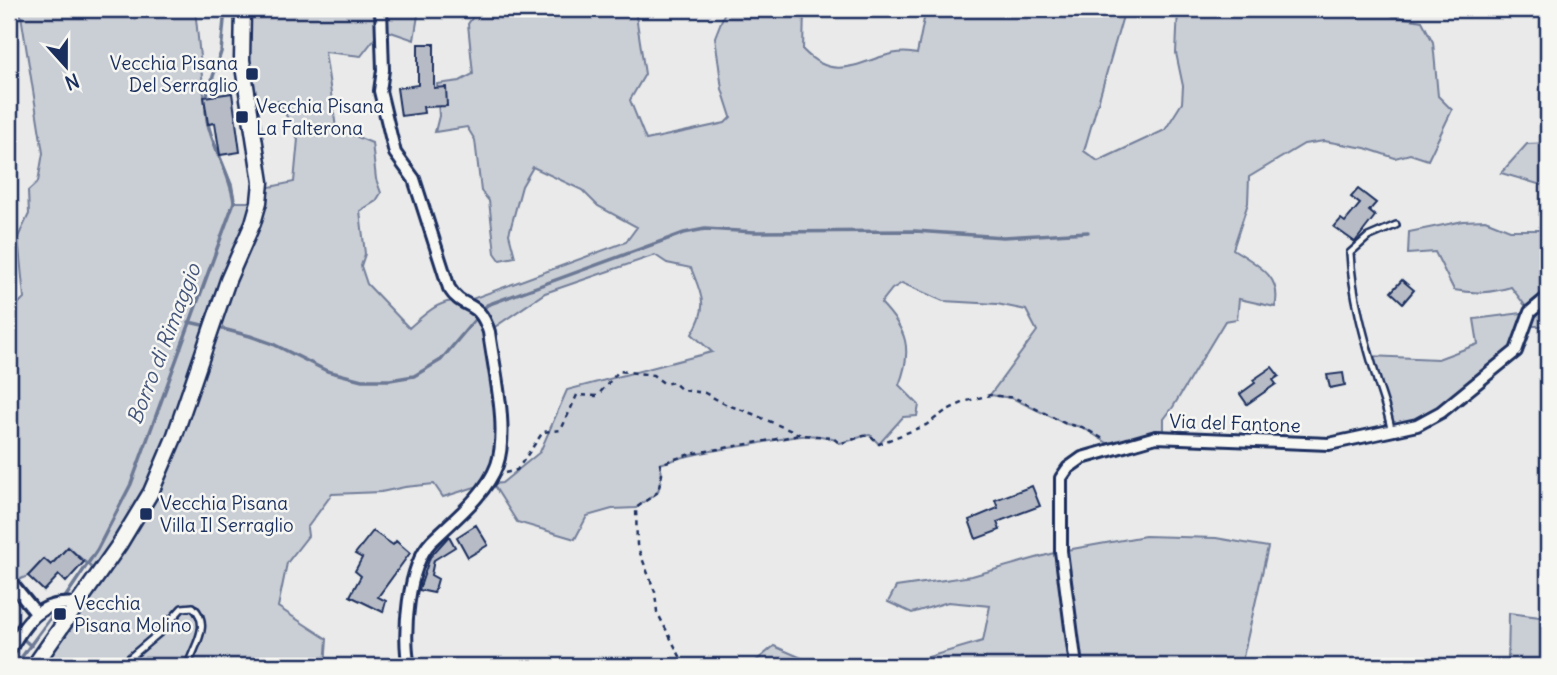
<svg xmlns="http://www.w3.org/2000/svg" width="1557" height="675" font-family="Delius,sans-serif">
  <rect width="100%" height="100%" fill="#e9eae9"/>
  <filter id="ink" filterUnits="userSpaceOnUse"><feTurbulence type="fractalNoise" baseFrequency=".0143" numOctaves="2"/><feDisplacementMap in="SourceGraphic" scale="14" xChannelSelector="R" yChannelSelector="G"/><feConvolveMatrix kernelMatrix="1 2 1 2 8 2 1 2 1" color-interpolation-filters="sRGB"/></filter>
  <g filter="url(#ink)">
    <path fill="#caced5" stroke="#727e9a" stroke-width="2" d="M20,9H195L207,124L232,185L235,202H259L260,189L294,182L298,139L279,101L249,104L243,9H419L414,40L382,29L361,56L325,52L336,128L372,143L376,179L381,193L376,201L360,211L365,254L361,266L367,284L409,328C424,315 442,296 464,302L626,242L637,227L598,206L582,190L533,167L522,186L509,234L515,257L500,260L495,253L489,201L481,191L475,140L467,127L435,132L439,116L437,84L460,81L473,74L468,24L478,9H635L645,74L630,100L646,140L725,123L731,117L722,89L715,37L726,9H804L803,50C844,93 876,43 917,54L926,9H1125L1084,151L1098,161L1165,130L1182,103L1183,86L1176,53L1178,9H1382L1393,16L1422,21L1433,42L1438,96L1452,110L1428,160L1410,154L1395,158L1365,148L1324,141L1304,144L1249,177L1248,203L1233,249C1256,264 1283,276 1275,307L1239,299L1237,319L1225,321L1173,407L1164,419V437L1115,448L1082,427L1066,424L1012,398L990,395L1037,331L1026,310L997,304L943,301L902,283L892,289L881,303C907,330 913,349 899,385L919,405L917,416L903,417L879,444L870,435C858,436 851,442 839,443C821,427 773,441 750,445C719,449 690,454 660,464L662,474L658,492L636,508L612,509L587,516L575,539L517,522L493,484L502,483L540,452L567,390L712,352L692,334C709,306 702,296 691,268L667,263L655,255L545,293L489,331L503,434L485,484L443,497L434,484L405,487L381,492L332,494L307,528L308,536L287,563L278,607L327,639L325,666H44L77,604L99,574L68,547L51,565L44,559L28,576L11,583L9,580V313L24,298L18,237L29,214L28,191L38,182L43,153Z
      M1548,143V187L1501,173L1527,144Z
      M1485,220L1510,230H1548V326H1525L1516,351L1441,412L1391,429L1370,356L1438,359L1478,344L1474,319L1530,312L1511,287C1491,293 1475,294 1454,290L1435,252L1408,254L1409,232L1463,221Z
      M1145,536L1216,538L1268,547L1241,666H909L911,662L983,641L990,606L948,602L912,613L888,602L896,587L972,576L1061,551Z
      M1509,613L1548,618V666H1508Z
      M774,646L820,666H750Z"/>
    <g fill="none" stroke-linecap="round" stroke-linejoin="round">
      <path stroke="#6c7995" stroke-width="3.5" d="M206,98L221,52L225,9
        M189,322L207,326
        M215,327L250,336L273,344L327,371L362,380H390L414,376L441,360L487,305L684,233L705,229L755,232L915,231L1003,237L1088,232
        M62,602L97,550L131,484L234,202C230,170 208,142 206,110
        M9,617L21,637L31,646
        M15,666L58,608"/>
    </g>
    <path fill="#b6bbc6" stroke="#1b2f5e" stroke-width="2" d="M418,44H434V88L446,87L447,106L423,107L424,113L401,116L397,88L418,85Z
      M232,93L240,152L220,155L215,123L208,124L204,97Z
      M1358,189L1376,203L1369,211L1375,216L1355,242L1334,227L1341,219L1345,222L1360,204L1351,197Z
      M1402,280L1414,290L1403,303L1391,292Z
      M1272,367L1279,376L1273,380L1276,384L1247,404L1240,394L1255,383L1253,380Z
      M1343,373L1345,385L1330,388L1327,375Z
      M1032,486L1040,506L997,522L1000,530L976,539L969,520L998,508L995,500Z
      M476,525L488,545L468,557L457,537Z
      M373,531L393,545L396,541L410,553L378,597L386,601L383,612L350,596L361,576L355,571L362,558L355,554Z
      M449,536L455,547L434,560L431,575L438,579L434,593L419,590L430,557Z
      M68,547L84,562L66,582L59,575L44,591L28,576L44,559L51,565Z"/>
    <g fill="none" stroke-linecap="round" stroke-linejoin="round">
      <defs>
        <path id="service" d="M1391,429C1388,411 1381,395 1376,377C1364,337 1352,294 1350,253L1368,237L1396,225
          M120,666L159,633L182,608L193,607C212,625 194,645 188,666"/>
        <path id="minor" d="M381,9L383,70L380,91L395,153L414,179L449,288C464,312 478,297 489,332C494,370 509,429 497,465C486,495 453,520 431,542C408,566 402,636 409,666
          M9,580L36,613
          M9,651C26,621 40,600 77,604
          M1076,666L1061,551V478L1068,468L1082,458L1156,437L1329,444L1417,425L1441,412L1516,351L1530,312L1548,297"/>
        <path id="secondary" d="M34,666L119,545L151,492L174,438L228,280L253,223L259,202L261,182L242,60L243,9"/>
      </defs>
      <use href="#service" stroke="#1b2f5e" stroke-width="10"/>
      <use href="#minor" stroke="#1b2f5e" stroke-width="16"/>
      <use href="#secondary" stroke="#1b2f5e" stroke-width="19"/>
      <path stroke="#1b2f5e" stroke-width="2.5" stroke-dasharray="5 5" stroke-linecap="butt" d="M505,473L517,470L543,432L561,430L577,395L597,396L619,371L653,375L665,384L673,382L682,390L705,393L725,404L753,414L801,435L832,437L839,443C851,442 858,436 870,435L879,444L926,425L947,410L967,401L990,395L1015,398L1066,424L1082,427L1105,440
        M685,666L657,612L655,592L637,545L636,508L658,492L662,474L660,464L690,454L800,435"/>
      <use href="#service" stroke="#f6f6f2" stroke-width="5"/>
      <use href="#minor" stroke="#f6f6f2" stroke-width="10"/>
      <use href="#secondary" stroke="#f6f6f2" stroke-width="14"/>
    </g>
  </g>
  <g fill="#1b2f5e" stroke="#f6f6f2" stroke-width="2.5">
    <rect x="245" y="67" width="14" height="14" rx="3.5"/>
    <rect x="235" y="110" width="14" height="14" rx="3.5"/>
    <rect x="139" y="507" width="14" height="14" rx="3.5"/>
    <rect x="53" y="607" width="14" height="14" rx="3.5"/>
  </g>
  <g text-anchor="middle" stroke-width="5" stroke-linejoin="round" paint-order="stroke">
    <g font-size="19" fill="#1b2f5e" stroke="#f6f6f2" text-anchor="start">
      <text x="238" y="70" text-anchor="end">Vecchia Pisana<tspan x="238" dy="22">Del Serraglio</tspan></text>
      <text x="256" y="113">Vecchia Pisana<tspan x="256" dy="22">La Falterona</tspan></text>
      <text x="160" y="510">Vecchia Pisana<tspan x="160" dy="22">Villa Il Serraglio</tspan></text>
      <text x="74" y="610">Vecchia<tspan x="74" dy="22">Pisana Molino</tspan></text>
    </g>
    <g font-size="19" fill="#1b2f5e" stroke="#f6f6f2">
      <text transform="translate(1235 423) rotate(2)" y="7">Via del Fantone</text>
    </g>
    <g font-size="21" font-style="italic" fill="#44547a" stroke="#f6f6f2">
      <text transform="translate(164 344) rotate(-69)" y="7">Borro di Rimaggio</text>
    </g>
  </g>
  <rect width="1557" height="675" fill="none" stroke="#f6f6f2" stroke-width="35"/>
  <rect x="18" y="18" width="1522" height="640" fill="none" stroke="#1b2f5e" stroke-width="2.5" filter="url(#ink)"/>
  <g transform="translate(66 66) rotate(159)" stroke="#f6f6f2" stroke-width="5" paint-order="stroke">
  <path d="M0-5L12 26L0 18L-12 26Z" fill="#1b2f5e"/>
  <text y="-10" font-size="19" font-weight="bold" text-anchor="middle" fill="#1b2f5e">N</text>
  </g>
</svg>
